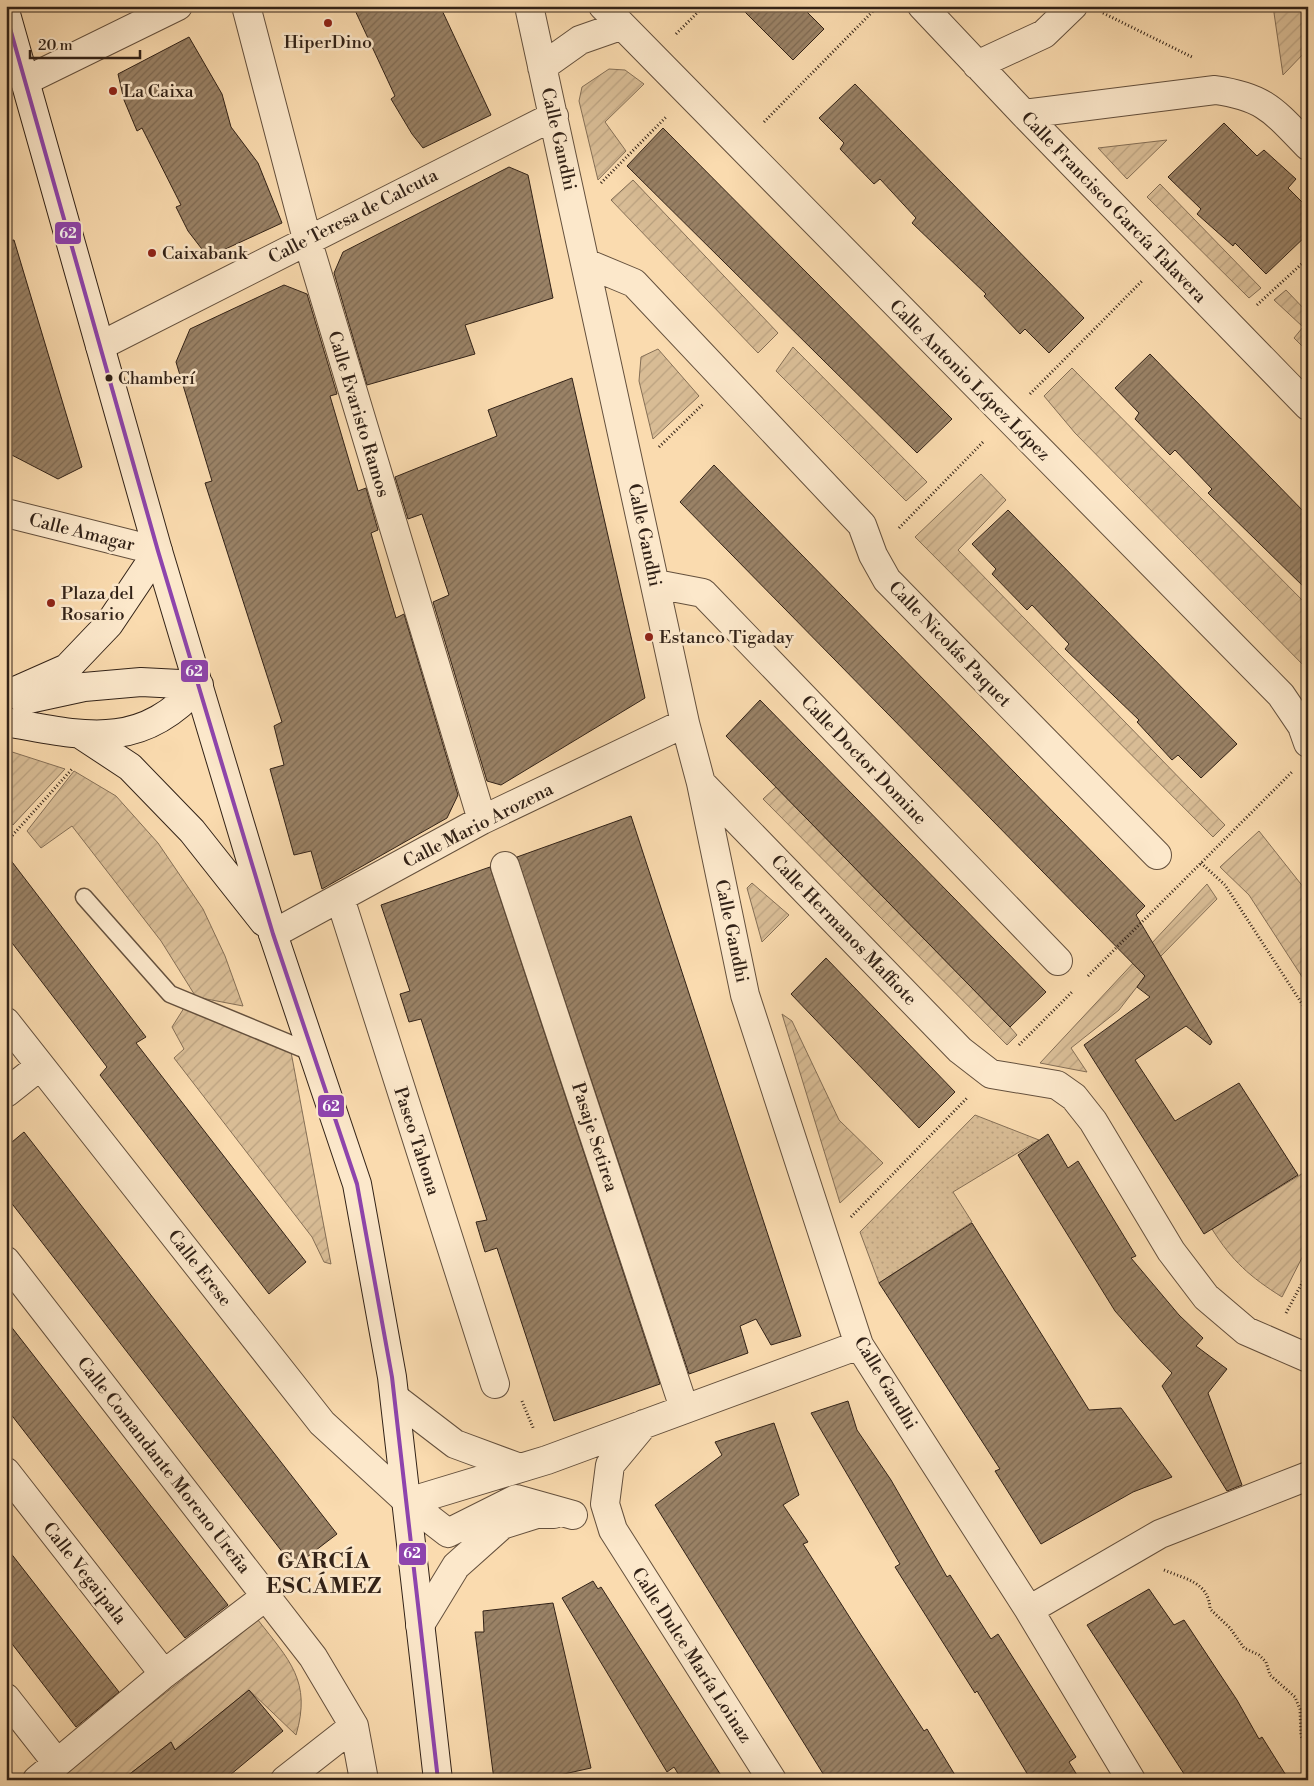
<svg xmlns="http://www.w3.org/2000/svg" width="1314" height="1786" font-family="'Libre Bodoni',serif">
  <defs>
    <pattern id="park-dots" width="8" height="8" patternUnits="userSpaceOnUse" patternTransform="scale(1.25)"><rect width="8" height="8" fill="#d8bc95"/><path d="M2 2h.1M6 6h.1" fill="none" stroke="#baa180" stroke-width="1.8" stroke-linecap="round"/></pattern>
    <pattern id="garden-furrows" width="10" height="10" patternUnits="userSpaceOnUse" patternTransform="scale(1.25)"><rect width="10" height="10" fill="#d8bc95"/><path d="M-1 1l2-2M0 10L10 0M9 11l2-2" fill="none" stroke="#baa180"/></pattern>
    <pattern id="building-hatch" width="6" height="6" patternUnits="userSpaceOnUse" patternTransform="scale(1.25)"><rect width="6" height="6" fill="#9a8266"/><path d="M-1 1l2-2M0 6l6-6M5 7l2-2" fill="none" stroke="#7e6a53"/></pattern>
  </defs>
  <rect width="100%" height="100%" fill="#fadbaf"/>
  <filter id="stains"><feTurbulence type="fractalNoise" baseFrequency=".004" numOctaves="4"/><feColorMatrix values="0 0 0 0 .2 0 0 0 0 .09 0 0 0 0 .02 0 0 0 .5 -.17"/></filter>
  <radialGradient id="worn" r=".72"><stop offset=".6" stop-color="#630" stop-opacity="0"/><stop offset="1" stop-color="#630" stop-opacity=".3"/></radialGradient>
  <path fill="url(#park-dots)" stroke="#856f56" d="M975,1115L1039,1140L953,1192L972,1222L879,1283L860,1232Z"/>
  <path fill="url(#garden-furrows)" stroke="#856f56" d="M1273,6H1308V49L1283,75Z
    M609,69L625,70L644,84L605,122L626,151L598,180L579,101L582,87Z
    M1167,140L1127,179L1098,148Z
    M633,180L778,333L758,353L611,200Z
    M1160,184L1261,288L1249,298L1147,197Z
    M1286,290L1308,313V352L1294,338L1303,327L1274,300Z
    M793,347L927,482L906,501L776,371Z
    M658,349L699,396L653,439L639,381L641,357Z
    M1072,368L1308,606V670L1075,433L1044,396Z
    M981,474L1006,500L958,550L1225,825L1213,837L915,537Z
    M6,750L65,769L13,825L6,818Z
    M74,771L116,796L158,843L203,909L225,956L243,1006L196,997L161,941L72,826L41,848L27,831Z
    M776,787L1010,1027L1017,1035L1007,1045L763,799Z
    M1259,831L1308,893V986L1249,895L1220,867Z
    M752,883L789,915L762,942L747,888Z
    M1207,884L1217,899L1160,957L1119,1010L1071,1048L1087,1072L1040,1063Z
    M184,1008L291,1052L331,1264L324,1262L312,1237L174,1058L184,1049L172,1027Z
    M782,1014L792,1021L839,1120L883,1163L840,1203Z
    M1308,1170V1246L1282,1297C1250,1277 1232,1261 1212,1229Z
    M258,1620C289,1660 312,1681 296,1735L249,1690L175,1750L171,1742L122,1780H55Z"/>
  <path fill="url(#building-hatch)" stroke="#322217" d="M353,6H440L491,115L423,148L412,134L391,99L395,96Z
    M739,6H801L824,29L793,60Z
    M189,37L222,94L231,127L258,163L282,223L208,257L188,231L176,207L181,205L142,128L137,131L124,100L118,74Z
    M855,84L1084,318L1049,353L1025,329L1020,334L984,296L986,294L912,223L916,218L880,179L874,184L840,149L844,143L819,118Z
    M1224,123L1257,156L1264,150L1296,179L1288,188L1308,208V234L1266,274L1235,243L1233,246L1197,214L1201,209L1168,177Z
    M663,128L952,419L917,453L627,166Z
    M509,167L528,175L553,298L465,325L475,354L367,385L334,273L343,252Z
    M14,240L82,467L58,479L6,452V241Z
    M284,285L307,294L337,394L330,396L358,491L366,488L378,530L371,533L396,618L404,614L458,795L447,818L322,889L311,851L294,855L270,769L284,765L274,726L282,722L205,483L212,481L176,362L190,329Z
    M1150,354L1308,516V591L1208,493L1212,489L1175,450L1170,455L1135,419L1139,413L1115,388Z
    M572,378L645,698L501,785L487,781L433,602L449,595L422,514L408,519L395,477L497,436L488,410Z
    M714,465L1145,906L1136,915L1212,1042L1210,1045L1186,1026L1135,1060L1175,1121L1239,1083L1298,1175L1204,1234L1084,1045L1150,997L1137,987L1145,976L680,502Z
    M1008,510L1237,744L1201,778L1178,755L1172,760L1137,722L1139,720L1065,649L1069,644L1032,605L1027,610L992,574L996,569L972,544Z
    M760,700L1046,992L1010,1027L726,736Z
    M631,816L801,1336L771,1345L756,1319L740,1326L748,1353L689,1374L517,857Z
    M6,854L146,1037L136,1043L306,1262L269,1294L100,1075L107,1067L6,935Z
    M490,867L660,1384L554,1421L497,1248L485,1252L476,1222L487,1220L421,1019L409,1022L400,994L410,991L381,905Z
    M826,958L955,1092L919,1128L791,994Z
    M24,1132L337,1534L294,1567L6,1196V1147Z
    M1048,1134L1068,1168L1078,1161L1136,1256L1131,1258L1179,1315L1203,1338L1196,1346L1227,1369L1208,1393L1242,1485L1227,1491L1162,1386L1172,1373L1142,1342L1115,1311L1018,1155Z
    M972,1223L1089,1410L1121,1408L1172,1477L1133,1492L1041,1544L995,1471L1000,1469L879,1283Z
    M6,1320L228,1605L185,1638L6,1408Z
    M848,1401L857,1430L891,1480L947,1577L950,1575L991,1639L998,1634L1076,1757L1069,1762L1080,1780H1031L977,1691L975,1693L895,1567L900,1564L811,1413Z
    M774,1423L799,1495L783,1505L808,1542L803,1544L861,1635L924,1731L927,1729L958,1780H827L655,1505L722,1455L715,1442Z
    M6,1547L119,1692L76,1727L6,1636Z
    M593,1581L598,1589L601,1587L724,1780H682L674,1767L667,1772L562,1598Z
    M1149,1589L1174,1625L1184,1620L1237,1700L1259,1739L1262,1737L1289,1780H1188L1087,1625Z
    M553,1603L591,1768L555,1776V1780H494L475,1632H484L483,1611Z
    M249,1690L283,1731L224,1780H122L171,1742L175,1750Z"/>
  <g fill="none" stroke-linecap="round" stroke-linejoin="round">
    <defs>
      <path id="lane" d="M84,897L170,994L313,1053"/>
      <path id="street" d="M246,6L307,239L482,820
        M529,6L685,723L701,783L745,995L859,1345L1029,1610L1131,1780
        M603,6L1281,695L1302,726L1308,743
        M922,6L1024,114L1308,406
        M977,65L1044,34L1073,6
        M542,67L580,40L620,26
        M25,81L178,6
        M1024,114L1215,90C1265,97 1274,111 1308,146
        M586,263L634,283L862,525L873,555L887,580L1157,855
        M100,346L554,116
        M6,513L158,551
        M656,584L703,593L1058,961
        M701,783L960,1050L991,1074L1057,1085L1074,1097L1093,1121L1171,1251L1206,1297L1246,1331L1308,1358
        M505,866L684,1408
        M340,898L495,1384
        M273,934L482,820L685,723
        M6,1022L322,1423L408,1502L448,1533L516,1499L573,1515
        M6,1093L40,1066
        M6,1261L313,1657L354,1726L364,1780
        M395,1398L455,1444L520,1468
        M644,1424L610,1465L605,1504L613,1530L772,1780
        M6,1472L164,1674
        M408,1502L547,1460L859,1345
        M1029,1610L1160,1534L1308,1476
        M420,1625L456,1566L502,1525L537,1514H554
        M6,1698L57,1763
        M37,1780L164,1674L265,1597
        M285,1780L354,1726"/>
      <path id="secondary" d="M6,14L158,551L273,934L357,1184L392,1377L438,1780
        M6,695L67,668L109,624L158,551
        M24,700L84,687L141,682L199,685
        M6,722C84,736 141,752 199,685
        M83,736L130,767L192,831L264,922"/>
    </defs>
    <use href="#lane" stroke="#64503d" stroke-width="19"/>
    <use href="#street" stroke="#64503d" stroke-width="30"/>
    <use href="#secondary" stroke="#322217" stroke-width="30"/>
    <path stroke="#322217" stroke-width="3" stroke-dasharray="1 2.5" stroke-linecap="butt" d="M1103,13L1194,58
      M676,34L704,6
      M764,122L878,6
      M601,183L667,116
      M1257,305L1308,258
      M1030,394L1142,281
      M659,447L703,404
      M899,528L984,441
      M10,838L73,768
      M1201,863L1225,885L1308,1013
      M1088,976L1292,772
      M1019,1045L1073,991
      M851,1217L967,1098
      M1286,1313L1308,1272
      M522,1401L534,1430
      M1164,1570C1185,1579 1209,1582 1210,1609L1230,1628L1244,1648L1259,1655L1266,1662L1270,1675L1295,1697L1300,1709L1301,1736L1308,1747"/>
    <use href="#lane" stroke="#fce8cb" stroke-width="16"/>
    <use href="#street" stroke="#fce8cb" stroke-width="28"/>
    <use href="#secondary" stroke="#fce8cb" stroke-width="28"/>
    <defs>
      <path id="bus-1" d="M6,14L158,551L273,934L357,1184L392,1377L438,1780"/>
    </defs>
    <use href="#bus-1" stroke="#fce8cb" stroke-width="8"/>
    <use href="#bus-1" stroke="#8e44ad" stroke-width="4"/>
  </g>
  <g fill="#8f2418" stroke="#fce8cb" stroke-width="2">
    <circle cx="328" cy="23" r="5"/>
    <circle cx="113" cy="91" r="5"/>
    <circle cx="152" cy="253" r="5"/>
    <circle cx="51" cy="603" r="5"/>
    <circle cx="649" cy="637" r="5"/>
  </g>
  <circle fill="#322217" stroke="#fce8cb" stroke-width="2" cx="109" cy="378" r="4.5"/>
  <g text-anchor="middle" stroke-width="5" stroke-linejoin="round" paint-order="stroke">
    <g font-size="17" fill="#322217" stroke="#fce8cb" text-anchor="start">
      <text x="118" y="384">Chamberí</text>
    </g>
    <g font-size="18" fill="#322217" stroke="#fce8cb" text-anchor="start">
      <text x="328" y="48" text-anchor="middle">HiperDino</text>
      <text x="123" y="97">La Caixa</text>
      <text x="162" y="259">Caixabank</text>
      <text x="61" y="599">Plaza del<tspan x="61" dy="21">Rosario</tspan></text>
      <text x="659" y="643">Estanco Tigaday</text>
    </g>
    <g font-size="18" fill="#322217" stroke="#fce8cb">
      <text transform="translate(559 139) rotate(77)" y="6">Calle Gandhi</text>
      <text transform="translate(1114 207) rotate(46)" y="6">Calle Francisco García Talavera</text>
      <text transform="translate(353 216) rotate(-27)" y="6">Calle Teresa de Calcuta</text>
      <text transform="translate(970 380) rotate(45)" y="6">Calle Antonio López López</text>
      <text transform="translate(359 414) rotate(73)" y="6">Calle Evaristo Ramos</text>
      <text transform="translate(82 532) rotate(14)" y="6">Calle Amagar</text>
      <text transform="translate(645 535) rotate(78)" y="6">Calle Gandhi</text>
      <text transform="translate(950 644) rotate(46)" y="6">Calle Nicolás Paquet</text>
      <text transform="translate(864 760) rotate(46)" y="6">Calle Doctor Domine</text>
      <text transform="translate(478 825) rotate(-27)" y="6">Calle Mario Arozena</text>
      <text transform="translate(844 930) rotate(46)" y="6">Calle Hermanos Maffiote</text>
      <text transform="translate(732 931) rotate(78)" y="6">Calle Gandhi</text>
      <text transform="translate(595 1137) rotate(72)" y="6">Pasaje Setirea</text>
      <text transform="translate(417 1141) rotate(72)" y="6">Paseo Tahona</text>
      <text transform="translate(200 1268) rotate(52)" y="6">Calle Erese</text>
      <text transform="translate(886 1383) rotate(59)" y="6">Calle Gandhi</text>
      <text transform="translate(164 1465) rotate(52)" y="6">Calle Comandante Moreno Ureña</text>
      <text transform="translate(85 1573) rotate(52)" y="6">Calle Vegaipala</text>
      <text transform="translate(692 1655) rotate(57)" y="6">Calle Dulce María Loinaz</text>
    </g>
    <g font-size="22" font-weight="bold" letter-spacing="1" fill="#322217" stroke="#fce8cb">
      <text x="324" y="1568">GARCÍA<tspan x="324" dy="25">ESCÁMEZ</tspan></text>
    </g>
  </g>
  <g stroke="#fce8cb" stroke-width="2">
    <rect x="54" y="221" width="28" height="24" rx="5" fill="#8e44ad"/>
    <rect x="180" y="659" width="29" height="24" rx="5" fill="#8e44ad"/>
    <rect x="317" y="1094" width="28" height="24" rx="5" fill="#8e44ad"/>
    <rect x="398" y="1542" width="29" height="24" rx="5" fill="#8e44ad"/>
  </g>
  <g font-size="14" text-anchor="middle" font-weight="bold" fill="#fff">
    <text x="68" y="238">62</text>
    <text x="194" y="676">62</text>
    <text x="331" y="1111">62</text>
    <text x="412" y="1558">62</text>
  </g>
  <rect width="1314" height="1786" fill="none" stroke="#fadbaf" stroke-width="25"/>
  <rect x="8" y="8" width="1299" height="1771" fill="none" stroke="#322217" stroke-width="2.5"/>
  <rect x="12" y="12" width="1289" height="1761" fill="none" stroke="#322217"/>
  <path d="M30 50v8h110v-8" fill="none" stroke="#322217" stroke-width="2.5"/>
  <text x="38" y="50" font-size="15" fill="#322217" stroke="#fce8cb" stroke-width="4" paint-order="stroke">20 m</text>
  <rect width="100%" height="100%" filter="url(#stains)"/>
  <rect width="100%" height="100%" fill="url(#worn)"/>
</svg>
